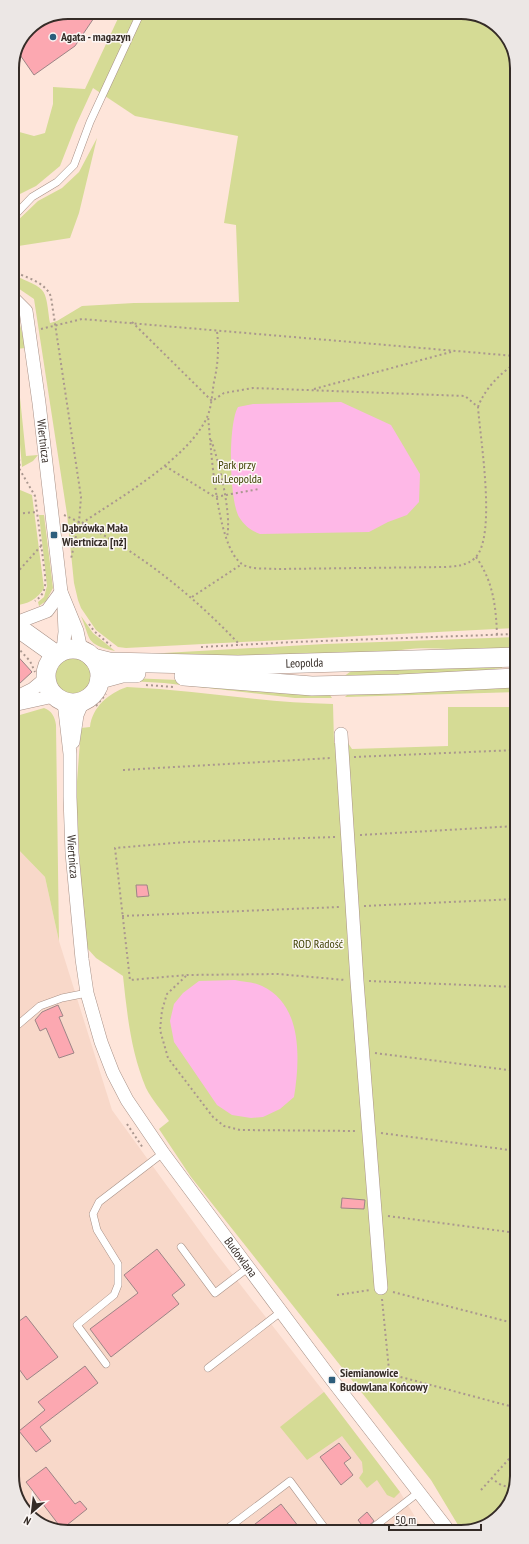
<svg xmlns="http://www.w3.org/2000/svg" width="529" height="1544" font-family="'PT Sans Narrow',sans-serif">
  <rect width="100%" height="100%" fill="#fee5da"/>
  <path fill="#f8d8c9" d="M13,844L45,877L59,941L112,1110L215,1252L324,1392L400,1492L423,1530L64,1532L34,1520L14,1491Z"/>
  <path fill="#d5db95" d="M121,12H465L498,26L515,53L516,628L126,648L118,647L96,630L81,608L78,600L74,583L67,514L34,299L12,284V274C47,291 45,284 50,323L57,321L82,306L134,303L239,302L236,225L224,223L238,136L135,116L93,88L76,125L60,166L36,186L12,198V130L34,136L45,133L53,104V87L85,89Z
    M97,138L79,213L70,238L12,247V226L38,201L62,188L79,172Z
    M12,309L19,321L26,348L15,349L26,456L38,455L33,461L22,467L13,364Z
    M13,487L32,495L44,588C38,599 25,606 13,605Z
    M39,515H44L53,588L46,601L39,606L38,602L44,597L47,586Z
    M81,616L93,633L115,651C85,644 91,640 81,616Z
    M516,637V651C502,651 489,652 475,651C443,649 414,645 383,654L202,660L129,655L325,644Z
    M54 676a19 19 0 1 1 38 0a19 19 0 1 1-38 0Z
    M502,664V668L437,676L343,677L354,669Z
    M130,678L178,680L330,695L332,698H295L164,683L130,681Z
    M127,687C196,690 264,703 333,704L334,743H348L352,749L448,746V707H516L517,1476L505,1510L476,1530H461L431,1480L191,1177L159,1129L169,1121C162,1111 152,1100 146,1088C131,1052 127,1014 123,976L96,958L87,948L82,900L76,795L81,728L90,727C92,707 109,693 127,687Z
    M516,687V692L345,697L349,693Z
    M44,708C52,711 55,717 56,725L59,941L45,877L13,844V717Z
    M324,1392L400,1492L394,1498L387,1495L377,1480L367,1488L359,1478L363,1472L362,1462L342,1436L307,1460L280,1427Z"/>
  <path fill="#feb8e7" d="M341,402L391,425L420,474L419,502L407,515L388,522L369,532L260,534C250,530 245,526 239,517C229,499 228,424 238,407L253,404Z
    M235,980C243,982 255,982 262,986C303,1005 300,1060 294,1097L280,1109L263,1117L251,1118L232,1115L217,1105L174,1042L170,1021L174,1004L183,993L199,981Z"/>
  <path fill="#fca8b1" stroke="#9d8486" d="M68,12H98L75,46L34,75L18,52L29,28Z
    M13,651L32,672L19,684L13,676Z
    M136,885H147L149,896L137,897Z
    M58,1005L63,1016L59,1017L74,1053L59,1058L46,1028L40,1031L35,1020L42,1012Z
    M342,1198L365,1200L364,1209L341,1208Z
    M157,1249L185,1285L172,1295L179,1304L111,1357L90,1329L138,1293L124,1275Z
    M26,1316L58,1357L27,1380L14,1362V1325Z
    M85,1366L98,1383L40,1427L51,1441L36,1452L19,1431L45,1410L38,1402Z
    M339,1443L351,1458L344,1463L353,1475L341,1485L320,1457Z
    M46,1467L75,1504L80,1501L87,1509L62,1529L26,1482Z
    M281,1504L302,1531H246Z
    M367,1512L374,1521L365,1529L358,1520Z"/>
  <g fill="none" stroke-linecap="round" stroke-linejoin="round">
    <defs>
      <path id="lane" d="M12,218L32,197L57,182L74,165L90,122L141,12
        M13,1029L40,1006L62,998L87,993
        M181,1247L215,1293L249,1267
        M106,1364L77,1325L114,1295L118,1285V1264L97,1230L93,1214L99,1202L163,1153
        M208,1368L282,1311
        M370,1530L419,1492
        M224,1531L290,1481L327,1531"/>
      <g id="street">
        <path id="s1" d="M12,297L26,311L39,403L61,592L77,631L81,650"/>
        <path d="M13,624L47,611L61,592"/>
        <path d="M63,650L65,632L64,608"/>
        <path d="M13,699L33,689L45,679"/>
        <path id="s2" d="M64,702L70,754V797L72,853L82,959L87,993L101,1042L113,1073L127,1100L163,1153L332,1380L448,1530"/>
        <path d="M13,705L54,696"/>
        <path d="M341,734L357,981L381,1288"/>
        <path d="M73,742L77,715L83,701"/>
      </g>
      <g id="secondary">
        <path d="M13,624L55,654"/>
        <circle cx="73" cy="676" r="27"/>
        <path id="s3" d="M93,658L109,662L238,665L516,657"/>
        <path d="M184,676L312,686L399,684L516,678"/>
        <path d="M100,679L122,673H136"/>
      </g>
    </defs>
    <use href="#lane" stroke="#a89187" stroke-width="8"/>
    <use href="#street" stroke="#a89187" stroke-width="14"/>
    <use href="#secondary" stroke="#a89187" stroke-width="20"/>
    <path stroke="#aa978f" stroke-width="2" stroke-dasharray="2 3" stroke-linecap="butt" d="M12,271C25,277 46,282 51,297L81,497L79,522L71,559
      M132,322L212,401L224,393L253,388L465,396L478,407C480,438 497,537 475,558C466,566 457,566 446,567L276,569C266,568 251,570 242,564C216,547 211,446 208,416
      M41,329L82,319L515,356
      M13,384L20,470L35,496L45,575C46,587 45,594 35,601
      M314,389L451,352
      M478,407C484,390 500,373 515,364
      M211,440C219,461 232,515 227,537
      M165,466L215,497L259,489
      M13,514L37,512
      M64,515C131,545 190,592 240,645
      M82,523C119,498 191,457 208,415C212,404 212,393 214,382C218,364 219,349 217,331
      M476,557C493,581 496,606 497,635
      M13,577L41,546
      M192,597L242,564
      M89,624L94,631L111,646
      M17,647L30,661L35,672
      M201,647L294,642L516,634
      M146,685L174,687
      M96,706L106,694
      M354,757L516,750
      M123,770L331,758
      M360,835L516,826
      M335,837L186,842L115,848L130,980L187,975L278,974L345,980
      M364,906L516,899
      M122,916L339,907
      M186,976L167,994L162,1010L160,1030L168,1058L213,1117L224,1126L240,1130L357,1131
      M369,981L516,987
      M375,1053L516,1071
      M127,1124L143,1148
      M381,1133L517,1151
      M388,1216L517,1233
      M393,1292L517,1324
      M337,1295L370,1290
      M382,1299L389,1370L397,1376L517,1408
      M491,1478L501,1485L513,1488
      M481,1490L517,1450"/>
    <use href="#lane" stroke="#fff" stroke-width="7"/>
    <use href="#street" stroke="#fff" stroke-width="13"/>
    <use href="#secondary" stroke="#fff" stroke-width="19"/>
  </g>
  <g fill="#2d5d7b" stroke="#fcf7f5" stroke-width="1.5">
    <circle cx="53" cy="37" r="4"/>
    <rect x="50" y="531" width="8" height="8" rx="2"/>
    <rect x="328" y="1376" width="8" height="8" rx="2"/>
  </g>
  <g text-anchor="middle" stroke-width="3" stroke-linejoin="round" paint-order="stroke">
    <g font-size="12" font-weight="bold" fill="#352c27" stroke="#fcf7f5" text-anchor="start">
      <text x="61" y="41">Agata - magazyn</text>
      <text x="62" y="532">Dąbrówka Mała<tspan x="62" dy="14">Wiertnicza [nż]</tspan></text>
      <text x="340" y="1377">Siemianowice<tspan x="340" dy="14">Budowlana Końcowy</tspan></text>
    </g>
    <g font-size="12" fill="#352c27" stroke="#fcf7f5">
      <text dy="4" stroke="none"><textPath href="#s1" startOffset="151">Wiertnicza</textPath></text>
      <text dy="4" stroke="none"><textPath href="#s3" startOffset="212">Leopolda</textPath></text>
      <text dy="4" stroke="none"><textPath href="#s2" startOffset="155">Wiertnicza</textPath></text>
      <text dy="4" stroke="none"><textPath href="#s2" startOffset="601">Budowlana</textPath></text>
    </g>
    <g font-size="12" fill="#3f4103" stroke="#fcf7f5">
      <text x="237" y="469">Park przy<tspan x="237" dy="14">ul. Leopolda</tspan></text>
      <text x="318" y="948">ROD Radość</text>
    </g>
  </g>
  <path d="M0 0H529V1544H0ZM68 19H461A49 49 0 0 1 510 68V1476A49 49 0 0 1 461 1525H68A49 49 0 0 1 19 1476V68A49 49 0 0 1 68 19Z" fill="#ece7e5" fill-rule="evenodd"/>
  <path fill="none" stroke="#352c27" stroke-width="2" d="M68 19H461A49 49 0 0 1 510 68V1476A49 49 0 0 1 461 1525H68A49 49 0 0 1 19 1476V68A49 49 0 0 1 68 19Z"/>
  <g transform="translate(32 1512) rotate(208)" stroke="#fcf7f5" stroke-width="3" paint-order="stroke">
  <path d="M0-3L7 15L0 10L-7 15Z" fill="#352c27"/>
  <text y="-6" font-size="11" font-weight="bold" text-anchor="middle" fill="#352c27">N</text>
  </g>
  <path d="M389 1524v6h92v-6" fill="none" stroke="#352c27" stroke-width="2"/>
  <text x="395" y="1524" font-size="12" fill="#352c27" stroke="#fcf7f5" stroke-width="3" paint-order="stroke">50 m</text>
</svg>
